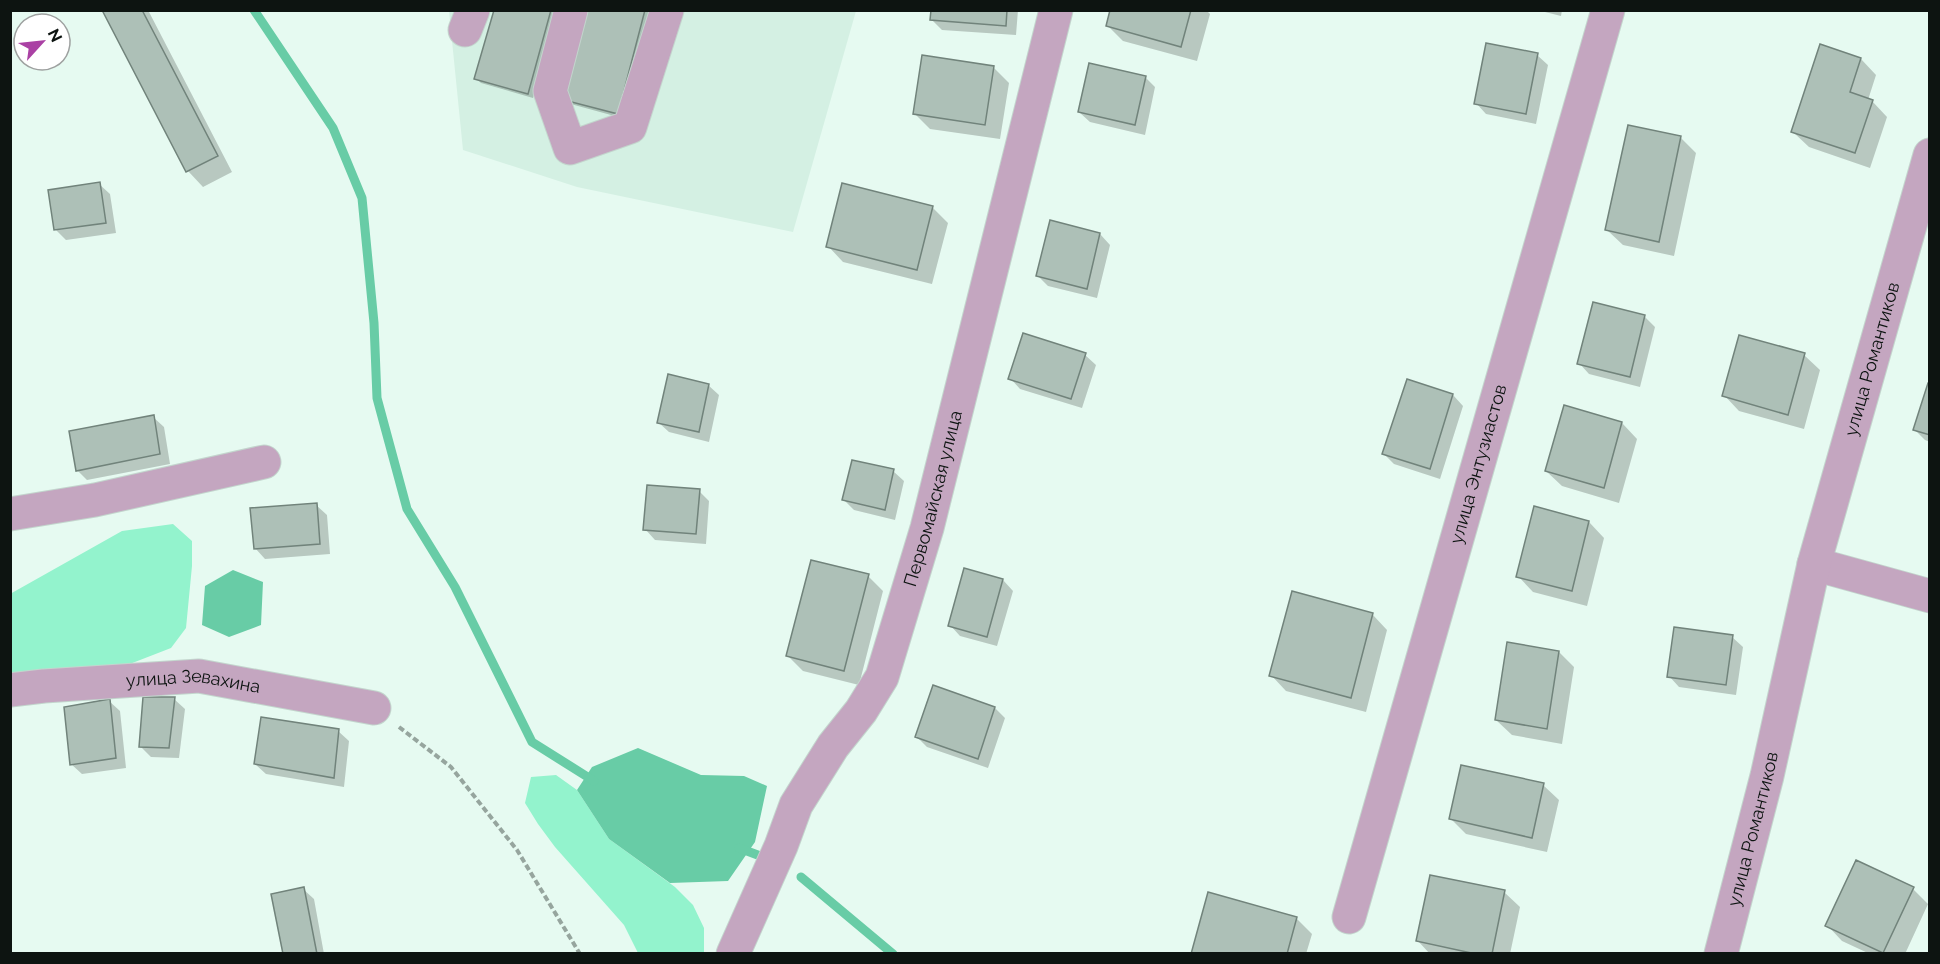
<svg xmlns="http://www.w3.org/2000/svg" width="1940" height="964" font-family="Raleway,sans-serif">
  <rect width="100%" height="100%" fill="#e6faf1"/>
  <path fill="#d4f0e3" d="M449,11H856L793,232L577,187L463,150Z"/>
  <path fill="#93f3cd" d="M173,524L192,541V566L186,628L171,648L122,667L11,683L10,594L122,531Z
    M556,775L577,790L609,839L675,887L693,905L704,928V953H638L624,925L555,847L538,824L525,803L531,777Z"/>
  <path fill="#68cca6" d="M233,570L263,582L261,625L229,637L202,625L205,586Z
    M638,748L701,775L744,776L767,786L755,842L728,881L670,883L609,839L577,790L592,767Z"/>
  <path fill="#0003" d="M104,10H148L232,172L203,187L188,171Z
    M495,10H557L533,98L481,83L476,78Z
    M585,10H650L622,118L567,103Z
    M932,10H1018L1016,35L942,30L932,20Z
    M1112,10H1206L1210,14L1197,61L1123,41L1108,26Z
    M1537,10H1562L1561,16Z
    M1537,55L1548,65L1536,124L1486,114L1476,103Z
    M1861,59L1876,75L1868,100L1872,101L1887,117L1870,168L1809,147L1793,132Z
    M993,67L1009,83L1000,139L930,129L914,113Z
    M1145,77L1155,87L1145,135L1090,122L1079,112Z
    M1681,138L1696,153L1674,256L1623,245L1607,230Z
    M99,184L110,194L116,233L66,240L56,230Z
    M843,185L933,208L948,223L932,284L843,262L828,246Z
    M1100,234L1110,245L1097,298L1048,286L1037,275Z
    M1645,317L1655,327L1640,387L1589,374L1579,363Z
    M1085,355L1096,365L1082,408L1020,389L1010,378Z
    M1804,355L1820,370L1804,429L1739,411L1724,395Z
    M1408,381L1453,395L1463,406L1440,479L1394,464L1384,454Z
    M708,385L719,395L709,442L669,432L658,422Z
    M1930,385V442L1925,440L1915,430Z
    M153,417L164,427L170,464L87,480L77,470Z
    M1622,423L1637,439L1619,503L1562,486L1546,471Z
    M893,471L904,481L895,520L854,510L844,500Z
    M699,491L709,501L706,544L655,540L645,529Z
    M316,505L327,515L330,554L265,559L255,548Z
    M1589,522L1604,538L1587,606L1533,592L1518,576Z
    M868,576L883,591L859,685L803,671L788,656Z
    M1003,580L1013,591L997,646L960,636L950,625Z
    M1372,614L1387,630L1366,712L1286,691L1271,675Z
    M1732,637L1743,647L1736,695L1679,687L1669,676Z
    M1559,652L1574,667L1562,744L1512,735L1496,720Z
    M174,699L185,709L179,758L151,757L141,747Z
    M109,701L120,711L126,768L82,774L71,764Z
    M995,708L1005,718L988,768L927,747L917,737Z
    M338,731L349,741L344,787L266,774L255,764Z
    M1543,785L1559,800L1547,852L1466,834L1450,818Z
    M303,889L314,899L324,954H284Z
    M1913,889L1928,904L1905,954H1870L1842,941L1827,925Z
    M1504,892L1520,907L1510,954H1430L1418,941Z
    M1296,918L1312,934L1306,954H1193Z"/>
  <g fill="none" stroke-linecap="round" stroke-linejoin="round">
    <path stroke="#68cca6" stroke-width="9" d="M254,10L333,128L362,198L374,323L377,398L407,509L455,587L532,742L594,781
      M739,848L763,857
      M801,877L893,954"/>
  </g>
  <path fill="#adc0b7" stroke="#71837b" stroke-width="1.5" d="M102,10H142L218,156L186,172Z
    M494,10H551L528,94L474,79Z
    M584,10H645L618,114L560,99Z
    M931,10H1007L1006,26L930,20Z
    M1110,10H1191L1181,47L1106,26Z
    M1486,43L1538,53L1526,114L1474,104Z
    M1820,44L1861,58L1850,92L1873,100L1855,153L1791,132Z
    M922,55L994,66L985,125L913,114Z
    M1089,63L1146,76L1135,125L1078,112Z
    M1628,125L1681,136L1659,242L1605,230Z
    M100,182L106,223L54,230L48,190Z
    M842,183L933,206L917,270L826,247Z
    M1050,220L1100,233L1087,289L1036,276Z
    M1593,302L1645,315L1630,377L1577,364Z
    M1023,333L1086,353L1071,399L1008,379Z
    M1739,335L1805,353L1788,415L1722,396Z
    M668,374L709,384L699,432L657,423Z
    M1407,379L1453,394L1430,469L1382,454Z
    M1928,383H1930V435L1913,430Z
    M1564,405L1622,422L1604,488L1545,471Z
    M154,415L160,454L76,471L69,431Z
    M852,460L894,469L885,510L842,500Z
    M647,485L700,489L696,534L643,530Z
    M317,503L320,544L254,549L250,508Z
    M1534,506L1589,521L1572,591L1516,577Z
    M811,560L869,574L844,671L786,656Z
    M964,568L1003,579L987,637L948,626Z
    M1292,591L1373,613L1351,698L1269,676Z
    M1674,627L1733,635L1726,685L1667,677Z
    M1507,642L1559,651L1547,729L1495,720Z
    M933,685L995,707L978,759L915,737Z
    M143,697H175L169,748L139,747Z
    M110,699L116,758L70,765L64,707Z
    M261,717L339,729L334,778L254,764Z
    M1461,765L1544,783L1532,838L1449,819Z
    M1856,860L1914,887L1883,953L1825,926Z
    M1430,875L1505,890L1492,954H1476L1416,941Z
    M304,887L317,954H283L271,894Z
    M1208,892L1297,917L1287,954H1191Z"/>
  <g fill="none" stroke-linecap="round" stroke-linejoin="round">
    <defs>
      <g id="minor">
        <path d="M571,10L550,91L570,148L630,127L667,10"/>
        <path d="M465,30L473,10"/>
        <path d="M10,514L95,500L264,462"/>
        <path d="M1814,564L1930,596"/>
        <path id="s1" d="M10,690L44,686L199,676L374,708"/>
        <path id="s2" d="M1349,917L1608,10"/>
        <path id="s3" d="M733,954L781,846L796,805L833,746L861,711L882,677L927,528L1056,10"/>
        <path id="s4" d="M1721,954L1767,776L1814,564L1930,155"/>
      </g>
    </defs>
    <use href="#minor" stroke="#c3d5cd" stroke-width="35"/>
    <path stroke="#96a59e" stroke-width="4" stroke-dasharray="6 3" stroke-linecap="butt" d="M399,727L451,767L517,850L580,954"/>
    <use href="#minor" stroke="#c4a6c0" stroke-width="33"/>
  </g>
  <g text-anchor="middle" stroke-width="6" stroke-linejoin="round" paint-order="stroke">
    <g font-size="18" fill="#0d1411" stroke="#fff">
      <text dy="6" stroke="none"><textPath href="#s4" startOffset="614">улица Романтиков</textPath></text>
      <text dy="6" stroke="none"><textPath href="#s2" startOffset="471">улица Энтузиастов</textPath></text>
      <text dy="6" stroke="none"><textPath href="#s3" startOffset="502">Первомайская улица</textPath></text>
      <text dy="6" stroke="none"><textPath href="#s1" startOffset="184">улица Зевахина</textPath></text>
      <text dy="6" stroke="none"><textPath href="#s4" startOffset="129">улица Романтиков</textPath></text>
    </g>
  </g>
  <rect width="1940" height="964" fill="none" stroke="#0d1411" stroke-width="24"/>
  <g transform="translate(42 42) rotate(63)"><circle r="28" fill="#ffffff" stroke="#9ea1a0" stroke-width="1.5"/>
  <path d="M0-4.5L10 22L0 15L-10 22Z" fill="#aa41a4"/>
  <text y="-9" font-size="16" font-weight="bold" text-anchor="middle" fill="#0d1411">N</text>
  </g>
</svg>
